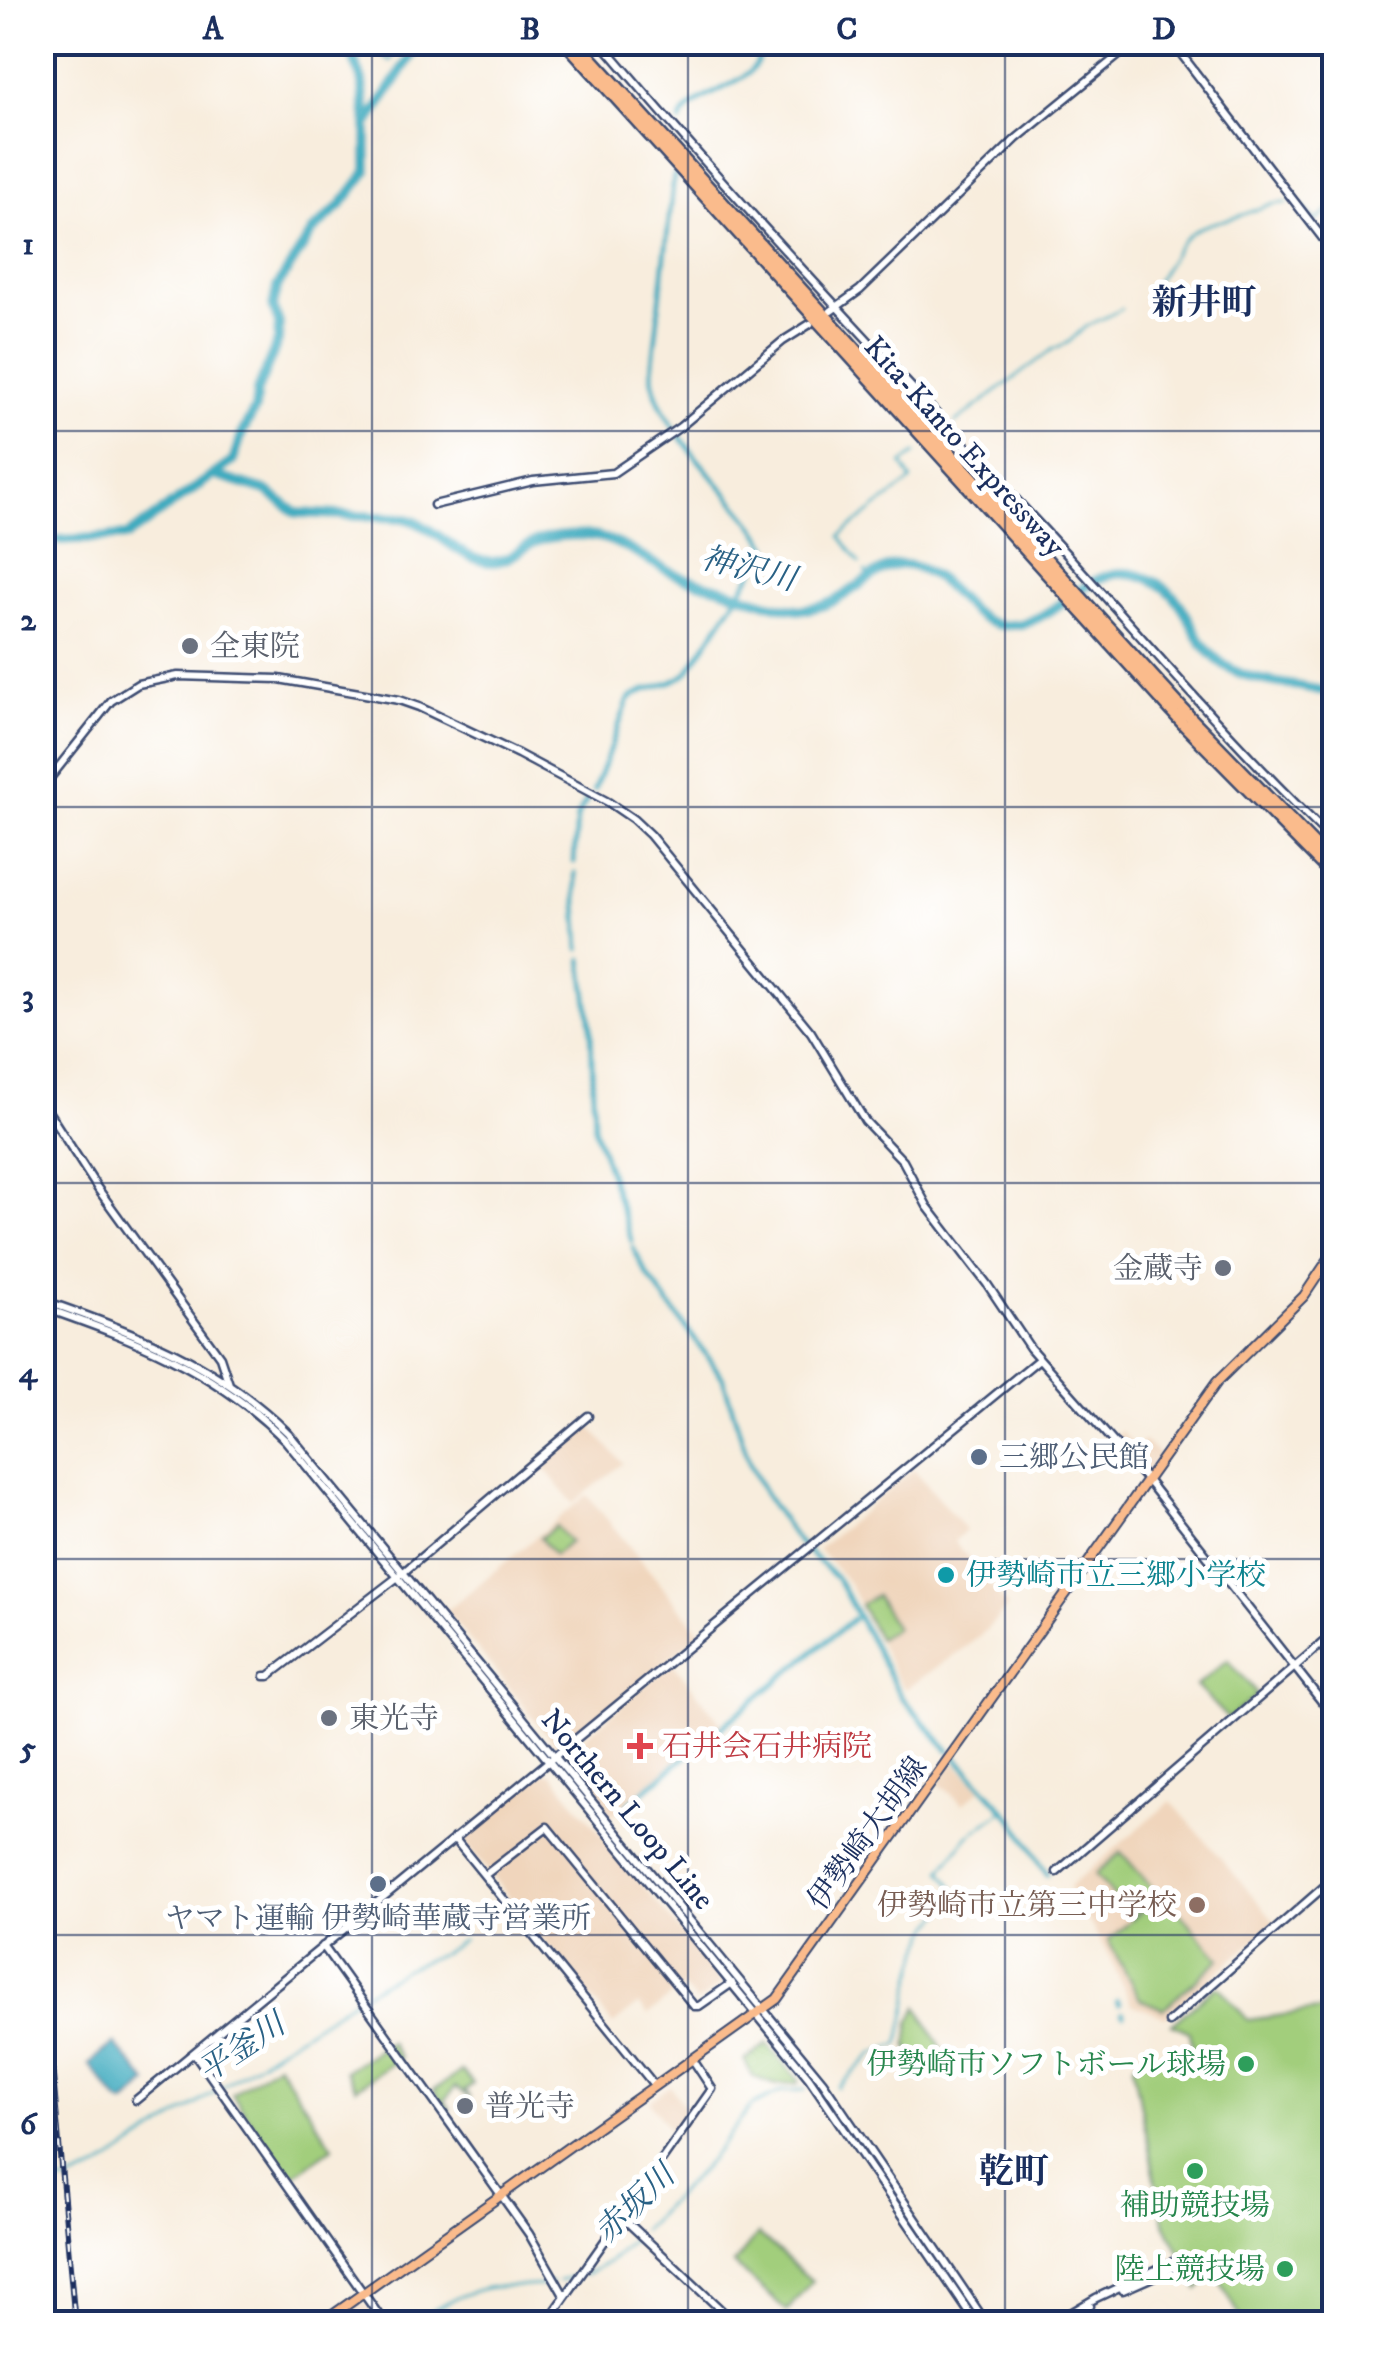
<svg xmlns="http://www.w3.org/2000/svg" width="1377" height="2366" font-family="'IM FELL DW Pica','Noto Serif JP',serif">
  <rect width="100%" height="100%" fill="#fff"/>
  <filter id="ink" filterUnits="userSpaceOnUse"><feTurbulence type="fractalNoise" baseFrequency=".01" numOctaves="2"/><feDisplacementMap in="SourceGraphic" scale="20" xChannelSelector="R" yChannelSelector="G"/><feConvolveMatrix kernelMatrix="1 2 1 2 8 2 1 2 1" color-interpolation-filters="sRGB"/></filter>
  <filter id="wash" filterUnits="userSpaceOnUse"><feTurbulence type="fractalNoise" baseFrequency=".0048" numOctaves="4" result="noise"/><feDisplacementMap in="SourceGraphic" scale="40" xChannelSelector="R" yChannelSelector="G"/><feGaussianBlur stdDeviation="2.25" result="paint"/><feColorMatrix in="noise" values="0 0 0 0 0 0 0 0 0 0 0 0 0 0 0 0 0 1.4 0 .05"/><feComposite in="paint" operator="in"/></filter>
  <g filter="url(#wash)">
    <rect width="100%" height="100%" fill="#f8eddd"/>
    <path fill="#f0d5bc" d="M587,1423L623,1463L573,1503L539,1462Z
      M1121,1431L1136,1448L1144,1441L1160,1454L1149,1470L1140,1467L1114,1438Z
      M914,1469L966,1531L954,1541L1008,1607L979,1637L906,1689L900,1684L848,1582L818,1549Z
      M587,1495L701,1633L559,1749L446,1611Z
      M673,1663L722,1724L612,1815L563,1755Z
      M951,1759L981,1789L963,1804L936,1781Z
      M543,1773L552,1774L723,1984L698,2002L682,1987L648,2015L639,2004L613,2025L466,1844L467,1835Z
      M1171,1801L1274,1920V1924L1165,2017L1131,2004L1110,1958L1069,1887Z
      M670,2086L690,2115L675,2137L649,2101Z
      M358,2302L367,2304L379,2323L328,2324Z"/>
    <path fill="#a2ce7b" stroke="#5e7e6c" stroke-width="2.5" d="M556,1526L570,1542L554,1555L540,1538Z
      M876,1596L896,1628L878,1638L860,1605Z
      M1228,1660L1255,1691L1256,1696L1228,1719L1196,1686Z
      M1121,1852L1157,1894L1131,1917L1095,1874Z
      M1163,1894L1220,1959L1163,2009L1140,1999L1108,1940Z
      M1215,1987H1219L1248,2020L1334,2008V2323H1234L1241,2318L1219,2279L1212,2278L1198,2289L1163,2219L1133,2066L1141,2058L1193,2050L1190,2032L1172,2024Z
      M918,2007L945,2054L922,2068L907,2046L910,2023Z
      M390,2042L400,2058L356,2088L345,2071Z
      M767,2044L799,2080L798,2083L775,2085L752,2076L745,2061Z
      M277,2063L333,2147L294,2176L289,2175L232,2094Z
      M462,2071L473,2083L465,2091L470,2098L455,2087L445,2100L450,2109L447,2111L434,2090Z
      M758,2234L812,2281L787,2311L734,2264Z"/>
    <path fill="#3fabbf" stroke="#2d6d8e" stroke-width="2.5" d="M114,2043L148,2083L125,2104L119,2102L89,2064Z"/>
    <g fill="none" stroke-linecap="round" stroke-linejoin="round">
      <path stroke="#3fabbf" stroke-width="2.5" d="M379,42L384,57L390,61L402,42
        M399,66L401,68
        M1301,204L1316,221L1334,207
        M1146,291C1164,277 1169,255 1184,239C1202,221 1220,223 1242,215C1259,209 1270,202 1288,203
        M955,423L1053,349L1069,342L1085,327L1122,309
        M860,563L840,536L912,480L902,464L916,453
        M865,571L871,579
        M223,2086C279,2048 336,2010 395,1975C420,1959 439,1960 463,1939
        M838,2088L874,2053L899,2044C914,1988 911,1931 961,1896L941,1871L968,1836L1004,1810
        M42,2185L68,2182L97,2170L216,2091
        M642,2230L706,2165L751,2106L782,2091L805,2090
        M584,2275L610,2261L636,2236
        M559,2281L576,2277
        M411,2324C434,2310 460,2293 486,2288C508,2284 530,2289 552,2283"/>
      <path stroke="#3fabbf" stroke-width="5" d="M680,122C693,87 764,89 762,42
        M594,790L629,699C646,685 670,688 688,672L769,548C741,498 652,428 652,371L674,176
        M574,862L577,817L588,798
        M575,873L580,949
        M582,959L591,1027L594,1127L632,1242
        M633,1248L646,1273L723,1378L750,1465L766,1496L797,1541L838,1580L901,1697L949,1750
        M954,1755L1013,1819L1047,1874
        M627,1805L853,1619
        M1117,2001L1119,2004
        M1123,2013L1124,2015"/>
      <path stroke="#3fabbf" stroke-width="10" d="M367,125L420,42
        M216,476L266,491L297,513L403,518C435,525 459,560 490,562C508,563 522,547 538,541C552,535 582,534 598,537C624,543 648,562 673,573C689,581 706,584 724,589C749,597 770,606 797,609C845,613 871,561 906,565C949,570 964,621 1000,625C1057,631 1085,560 1138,575C1193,591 1184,634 1219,661C1249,686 1298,682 1334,694
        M42,541L128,536L233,461L243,431L255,409L257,391L278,341L279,323L273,307L277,287L313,231L341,205L367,171V125L362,80L347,42"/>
    </g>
  </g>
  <g filter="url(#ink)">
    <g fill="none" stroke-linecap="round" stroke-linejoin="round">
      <defs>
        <path id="minor" d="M601,42C745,212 899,373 1050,536C1144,638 1233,746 1334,841
          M1172,42L1334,253
          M831,311L860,290L1016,139L1135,42
          M434,505L533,481L613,473L680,427L783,341L810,324
          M42,788L111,701L138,684L178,676L279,679L399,700L419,707L518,754L608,802L633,819L650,835L811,1032L865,1121L903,1161L927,1206L987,1284L1030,1348L1147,1480L1334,1717
          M42,1102L98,1189L220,1357L229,1384
          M42,1300C133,1331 219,1364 288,1433L823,2082L987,2324
          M42,1307C136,1340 215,1369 286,1441L809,2078L977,2324
          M265,1676H269L399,1576L588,1416
          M454,1838L655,2086
          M1057,1872L1334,1633
          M485,1875L547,1827L694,2006H699L732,1983
          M323,1946L529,2234L565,2297
          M1169,2022L1334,1878
          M195,2054L385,2324
          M136,2100L1039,1359
          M622,2217L736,2324
          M1123,2290L1182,2264
          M546,2324L712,2089L693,2060
          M1052,2324L1096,2298L1179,2259
          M1060,2324L1090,2306"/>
        <path id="major" d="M320,2324L777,1999L1217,1382L1304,1296L1334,1251"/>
        <path id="highway" d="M565,42L1184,725L1334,877
          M577,42L1191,718L1334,865"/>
      </defs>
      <use href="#minor" stroke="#3c4c71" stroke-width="11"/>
      <use href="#major" stroke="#3c4c71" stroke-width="12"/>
      <use href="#highway" stroke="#3c4c71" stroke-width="15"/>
      <use href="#minor" stroke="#fff" stroke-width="6"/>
      <use href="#major" stroke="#fabb8c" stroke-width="8"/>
      <use href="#highway" stroke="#fabb8c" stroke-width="10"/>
      <defs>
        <path id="rail" d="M42,1952L75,2324"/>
      </defs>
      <use href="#rail" stroke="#1b2f5e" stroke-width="6"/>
      <use href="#rail" stroke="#fff" stroke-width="2.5" stroke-dasharray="8" stroke-linecap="butt"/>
    </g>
  </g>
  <path fill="none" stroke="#1b2f5e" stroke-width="2.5" stroke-opacity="0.55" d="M372,42V2324M688,42V2324M1005,42V2324M42,431H1334M42,807H1334M42,1183H1334M42,1559H1334M42,1935H1334"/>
  <g fill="#6b7280" stroke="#fff" stroke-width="4">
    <circle cx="190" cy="646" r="10"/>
    <circle cx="1223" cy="1268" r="10"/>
    <circle cx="329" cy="1718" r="10"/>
    <circle cx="465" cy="2106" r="10"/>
  </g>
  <g fill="#5c6f8a" stroke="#fff" stroke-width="4">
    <circle cx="979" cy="1457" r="10"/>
    <circle cx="378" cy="1884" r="10"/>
  </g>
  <circle fill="#0f9aa8" stroke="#fff" stroke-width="4" cx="946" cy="1575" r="10"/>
  <path fill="#e0444e" stroke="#fff" stroke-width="4" d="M635 1731h10v10h10v10h-10v10h-10v-10h-10v-10h10z"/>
  <circle fill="#8d6e63" stroke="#fff" stroke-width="4" cx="1197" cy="1905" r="10"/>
  <g fill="#2e9e5b" stroke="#fff" stroke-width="4">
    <circle cx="1246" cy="2064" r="10"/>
    <circle cx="1195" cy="2171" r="10"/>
    <circle cx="1285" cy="2269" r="10"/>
  </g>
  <g text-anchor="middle" stroke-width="10" stroke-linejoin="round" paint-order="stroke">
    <g font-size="30" fill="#1b2f5e" stroke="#fff">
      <text transform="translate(965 446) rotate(48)" y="10">Kita-Kanto Expressway</text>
      <text transform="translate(628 1809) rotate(50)" y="10">Northern Loop Line</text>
      <text transform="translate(867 1833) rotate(-54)" y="10">伊勢崎大胡線</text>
    </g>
    <g font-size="30" fill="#5b616d" stroke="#fff" text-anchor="start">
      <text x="210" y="656">全東院</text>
      <text x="1203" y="1278" text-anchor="end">金蔵寺</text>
      <text x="349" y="1728">東光寺</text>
      <text x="485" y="2116">普光寺</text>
    </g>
    <g font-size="30" fill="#4e5e75" stroke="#fff" text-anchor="start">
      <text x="999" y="1467">三郷公民館</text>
      <text x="378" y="1928" text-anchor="middle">ヤマト運輸 伊勢崎華蔵寺営業所</text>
    </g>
    <g font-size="30" fill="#0d838f" stroke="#fff" text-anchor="start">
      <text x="966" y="1585">伊勢崎市立三郷小学校</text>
    </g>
    <g font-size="30" fill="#be3a42" stroke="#fff" text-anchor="start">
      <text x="662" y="1756">石井会石井病院</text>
    </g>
    <g font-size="30" fill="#785e54" stroke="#fff" text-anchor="end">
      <text x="1177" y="1915">伊勢崎市立第三中学校</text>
    </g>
    <g font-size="30" fill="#27864d" stroke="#fff" text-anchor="end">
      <text x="1226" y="2074">伊勢崎市ソフトボール球場</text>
      <text x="1195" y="2215" text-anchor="middle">補助競技場</text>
      <text x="1265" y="2279">陸上競技場</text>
    </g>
    <g font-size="32" font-style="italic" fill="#296185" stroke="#fff">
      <text transform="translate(749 568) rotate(14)" y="11">神沢川</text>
      <text transform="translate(241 2047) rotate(-34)" y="11">平釜川</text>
      <text transform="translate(634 2203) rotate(-44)" y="11">赤坂川</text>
    </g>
    <g font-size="35" font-weight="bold" fill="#1b2f5e" stroke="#fff">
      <text x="1204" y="314">新井町</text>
      <text x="1014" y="2183">乾町</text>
    </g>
  </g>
  <rect width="1377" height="2366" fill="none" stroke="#fff" stroke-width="110"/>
  <rect x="55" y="55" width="1267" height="2256" fill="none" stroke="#1b2f5e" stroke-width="4"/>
  <g font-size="32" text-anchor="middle" font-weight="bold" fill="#1b2f5e">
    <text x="213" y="39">A</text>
    <text x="530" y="39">B</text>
    <text x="847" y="39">C</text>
    <text x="1164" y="39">D</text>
    <text x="28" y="254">1</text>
    <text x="28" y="630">2</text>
    <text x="28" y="1006">3</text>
    <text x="28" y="1382">4</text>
    <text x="28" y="1758">5</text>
    <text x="28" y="2134">6</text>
  </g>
</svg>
